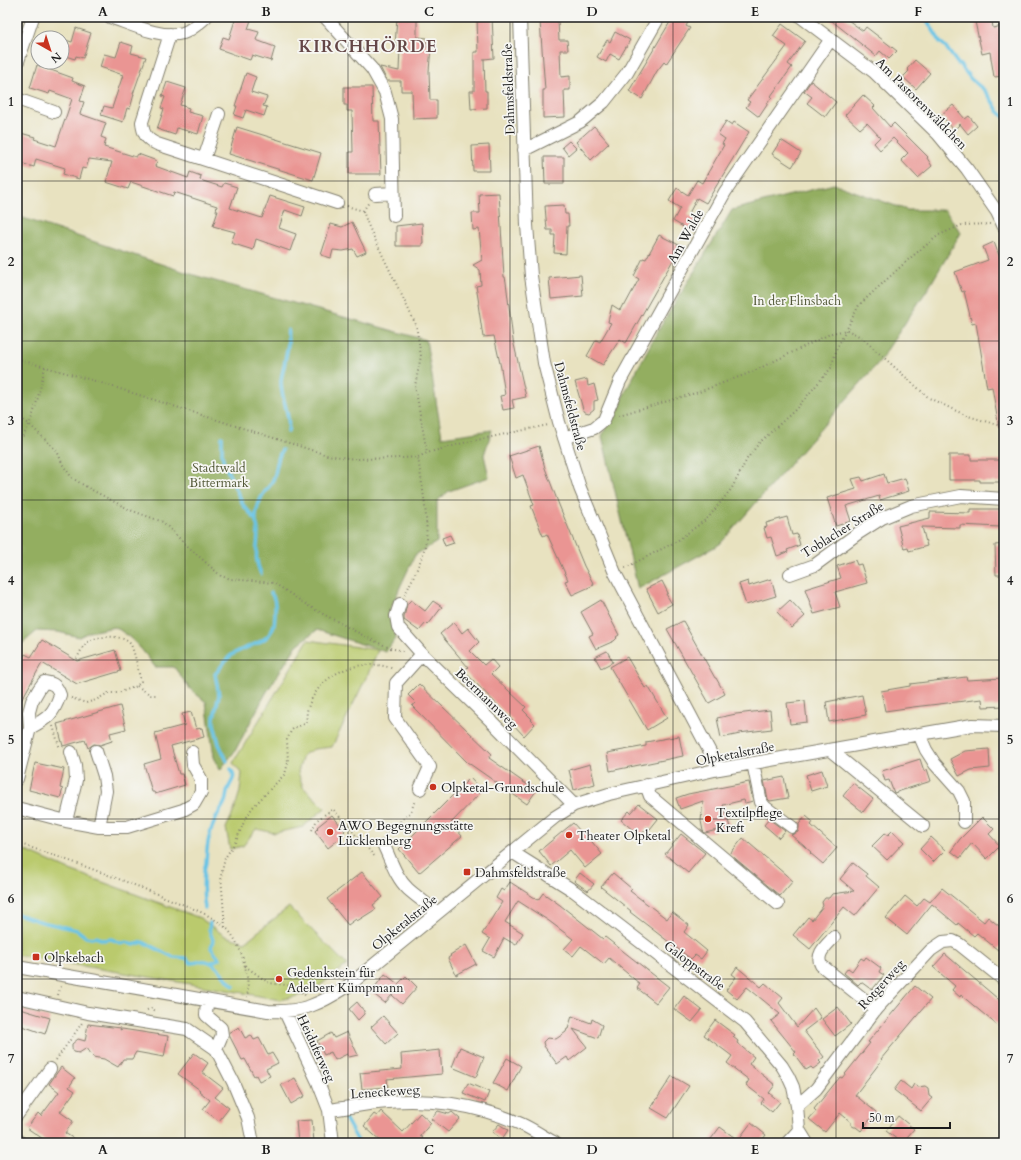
<svg xmlns="http://www.w3.org/2000/svg" width="1021" height="1160" font-family="Cardo,serif">
  <rect width="100%" height="100%" fill="#f6f6f2"/>
  <filter id="ink" filterUnits="userSpaceOnUse"><feTurbulence type="fractalNoise" baseFrequency=".025" numOctaves="2"/><feDisplacementMap in="SourceGraphic" scale="8" xChannelSelector="R" yChannelSelector="G"/><feConvolveMatrix kernelMatrix="1 2 1 2 8 2 1 2 1" color-interpolation-filters="sRGB"/></filter>
  <filter id="wash" filterUnits="userSpaceOnUse"><feTurbulence type="fractalNoise" baseFrequency=".012" numOctaves="4" result="noise"/><feDisplacementMap in="SourceGraphic" scale="16" xChannelSelector="R" yChannelSelector="G"/><feGaussianBlur stdDeviation="0.9" result="paint"/><feColorMatrix in="noise" values="0 0 0 0 0 0 0 0 0 0 0 0 0 0 0 0 0 1.4 0 .05"/><feComposite in="paint" operator="in"/></filter>
  <g filter="url(#wash)">
    <rect width="100%" height="100%" fill="#e8e2c0"/>
    <path fill="#baca6d" stroke="#6b7344" d="M308,640L378,650L368,674L332,747L314,749L303,755L298,772L303,787L325,808L303,827L275,833L256,829L243,846L230,849L226,828L234,811L240,791L242,773L233,763Z
      M17,847L67,869L200,918L225,936L245,942L289,907L347,965L310,993L280,1000L238,992L17,955Z"/>
    <path fill="#93ae60" stroke="#58653e" d="M834,184L907,210H945L961,233L929,287L879,362L720,544L638,589L602,436L656,334L732,210Z
      M17,216L197,276L426,340L442,437L492,430L484,455L489,477L449,491L437,501V542L415,555L400,587L390,611L396,637L386,652L317,630L297,645L266,693L235,751L220,770L214,757L206,702L190,689L174,667H155C143,650 133,638 115,627L89,632L79,637L58,632L37,631L17,648Z"/>
    <g fill="none" stroke-linecap="round" stroke-linejoin="round">
      <path stroke="#69c4e6" stroke-width="3.5" d="M925,17L938,38L940,42L945,46L958,64L961,66L971,79L984,90L991,99L998,111L1004,117
        M288,432C291,414 281,400 281,382C281,375 284,369 285,361C286,355 288,348 288,343C288,338 287,335 288,330
        M222,437V454L224,463L243,505L256,520
        M261,574C253,556 258,549 258,531C258,528 257,525 256,522C255,515 258,505 261,498C265,490 272,485 274,477C278,466 275,462 282,450
        M227,761L219,744L214,724V717L219,695L215,674C221,668 225,659 233,654C253,642 276,644 275,613C275,605 276,600 271,593
        M205,908C203,897 203,883 204,871C204,868 206,865 206,862C207,848 208,835 214,823C216,816 221,810 224,804C227,799 226,794 228,789C231,781 237,778 231,769
        M17,914L42,922L77,930L86,937L92,938L95,937L104,940L111,939C117,941 120,945 126,942L134,945L143,942L173,957L186,958L191,963C195,963 198,962 201,961C217,959 224,979 234,986
        M210,923L209,929L213,940L211,948L218,957L219,959L212,962L213,964
        M345,1118L359,1143"/>
    </g>
    <g id="blocks">
      <path fill="#ea9593" d="M236,17H252L248,29L259,32L256,40L275,47L271,61L252,55L250,60L219,49L223,37L229,39Z
        M397,17H417V37L427,38L426,47H431L429,71L430,100H437V118L413,119L412,91H401V81H387L380,67L399,71L400,47L395,46Z
        M477,17H492L494,58L484,59L485,91H487V108L471,109L470,91H474V52H478Z
        M673,17H691L686,26L690,28L666,64L664,62L657,71L642,99L629,91Z
        M827,17H844L863,31L866,27L897,51L889,59L880,51L876,56Z
        M974,17H989L990,21H992L993,28L1003,26L1004,32V76L994,77L990,52L982,54Z
        M558,20L559,40H567L568,50H560L561,77L570,76V90H564L565,117L543,118V90H545L540,21Z
        M782,24L805,41L788,64L792,67L771,96L772,97L767,104V105L759,117L746,107L750,102L747,100L787,46L773,36Z
        M76,28L91,33L83,58L76,56L75,59L62,55V39L72,42Z
        M615,32L630,40L619,59L610,54L606,62L597,57L607,40L610,42Z
        M121,42L133,46L131,53L146,57L133,94H134L130,109L127,108L123,122L101,115L104,106L112,108L123,75L100,67L104,54L116,57Z
        M915,60L930,73L916,89L903,77L909,71L907,69Z
        M37,65L73,78L72,81L85,86L80,101L84,102L80,114L106,123L101,137L106,139L104,147L136,157L138,154L157,161L155,166L188,178L190,172L201,176L200,180L222,187L224,183L237,187L230,208L262,218L270,196L305,207L302,216L285,210L279,228L296,234L290,251L256,239L253,250L231,243L235,232L213,226L218,211H216L217,206L174,192L173,196L131,182L128,189L106,182L112,162L89,159L86,169L82,168L79,179L63,174L65,168L36,159L34,167L17,162V132L35,137L34,139L56,146L72,99L50,91L49,94L30,88Z
        M246,73L256,77L251,92L267,97L263,106L267,107L264,116L246,110L243,118L234,115L237,106H235Z
        M811,81L836,102L825,117L807,103L812,97L804,91Z
        M167,82L186,88L180,105L189,108L188,112L203,116L198,134L177,128L175,135L157,129L164,109L161,108L165,97L162,96Z
        M344,87H372L373,121H379L381,174H349V152H353L352,111H347V105H344Z
        M863,95L875,106L873,108L890,127L894,123L928,157L927,158L932,166L918,178L901,160L908,153L893,138L880,150L874,143L880,137L867,123L860,129L845,115Z
        M953,105L965,119L969,116L977,126L968,134L960,124L954,130L941,115Z
        M726,121L732,125L734,122L749,132L706,203L697,198L688,215L696,220L690,231L673,221L680,208L669,201L677,188L688,195L697,180L702,183L724,145L722,144L725,139L718,134Z
        M594,126L609,143L591,160L576,142Z
        M237,127L321,153L313,180L229,154Z
        M781,140L801,153L792,167L772,154Z
        M569,141L576,148L568,155L562,147Z
        M489,145L490,171H473L472,146Z
        M544,157H564V184H545Z
        M499,193L504,277H505L506,282L513,340L526,397L512,400L514,408L503,410L500,396L505,395L501,368L494,336L483,337L478,304H479L476,286L481,285L480,270L473,265L482,260L479,229L473,230L472,213H480L479,194Z
        M564,205L565,214H568L569,226H567L566,254L554,253L555,235H552V230H547L545,206Z
        M352,222L366,252L357,256L353,249L343,251L333,250L331,258L321,255L331,224L342,227Z
        M422,223L423,243H422V246H396V226Z
        M659,235L681,246L626,343L620,339L603,365L587,356L596,340L600,342L611,323L608,322L612,305L620,310L623,304L625,305L639,279L634,276L643,258L646,259Z
        M994,242L1004,269V284L1001,285L1004,297V337L1002,338L1004,350V428H999L992,387L987,388L976,323L972,324L964,291L962,292L955,272L988,260L983,247Z
        M581,275L583,296L551,299L549,278Z
        M587,379L588,386L594,384L598,400L594,401V409L589,413L585,412L583,409L575,382Z
        M539,446L545,468L559,505L584,566L594,585L572,595L565,581L568,580L548,536L547,534L543,536L531,506L534,505L523,475L516,478L509,456Z
        M949,455H971V460H1002V482H980V480H949Z
        M884,474L887,483L905,478L909,491L880,500L879,496L846,506L851,521L836,526L827,498L856,489L852,479L861,477L863,481Z
        M970,509H1000V527L960,525V528L922,527L927,546L909,551L908,548L904,549L898,526L930,518V512L970,513Z
        M787,517L792,535L797,534L800,545L787,550L788,552L777,556L771,537L767,538L764,528L767,527L766,523Z
        M450,535L454,543L445,546L442,538Z
        M1004,544V575H996L995,545Z
        M855,560L857,565L861,564L867,583L835,592L840,607L814,614L805,589L841,578L837,566Z
        M771,579L776,596L746,605L739,584L748,581L749,586Z
        M662,581L668,593L666,594L672,604L658,612L646,589Z
        M411,600L425,611L433,601L442,607L428,625L426,623L419,631L404,620V617L407,604Z
        M601,600L619,635L616,637L617,638L614,641L596,649L589,636L593,634L581,612Z
        M790,600L805,616L792,628L777,612Z
        M683,621L715,678H716L725,694L709,703L667,629Z
        M454,622L462,633L468,628L479,642L470,651L484,665L491,659L498,667L491,674L526,707L523,710L532,719L531,720L535,724L524,736L511,722L513,721L464,671L468,667L440,634Z
        M42,640L77,661L115,650L121,671L77,684L42,663L17,708V667L25,654L31,657Z
        M607,651L613,662L601,668L595,657Z
        M627,657L645,688L648,686L667,718L647,730L610,667Z
        M966,677L967,680L1004,678V706L983,707L982,699L913,707L885,711L881,691L910,686V684Z
        M419,684L492,754L489,758L536,791L527,804L467,762L412,706L416,703L408,695Z
        M862,695L866,715L829,722L826,702Z
        M805,701L807,722L790,724L787,703Z
        M120,706L126,729L110,733L112,741L100,745L94,744L88,748L85,740L63,746L57,724Z
        M770,710L772,729L739,733L740,734L721,738L717,718L736,714Z
        M191,712L196,729L202,728L204,737L171,746L179,774H182L185,785L155,794L154,792H152L144,764L161,759L155,733L185,725L182,714Z
        M679,736L683,756L610,771L607,753L646,746V742Z
        M989,749L990,768L971,770L959,776L950,759L965,751Z
        M920,759L924,771L927,769L931,781L894,793L889,780L885,781L882,771Z
        M35,763L64,769L60,788L63,789L60,798L29,790Z
        M590,764L595,784L574,790L569,770Z
        M822,770L827,786L811,791L806,775Z
        M784,777L788,798L770,801L768,799L764,781Z
        M470,778L482,791L451,823L462,836L419,873L399,849Z
        M749,782L753,801L745,803L744,800L723,805L730,827L705,833L703,831L701,821L703,801L680,809L676,798L688,794Z
        M853,783L873,799L863,812L843,796Z
        M639,804L658,819L650,829L648,827L640,836L621,820L629,811L631,813Z
        M332,815L345,831L342,834L343,836L328,848L315,831L318,828L317,827Z
        M806,816L813,822L811,825L837,848L823,864L810,853L811,852L791,835L798,832L799,828V824Z
        M982,817L994,829L989,834L1000,846L987,859L972,843L960,858L951,851L960,839Z
        M769,819L785,831L779,838L764,825Z
        M573,823L581,832L583,831L602,854L585,868L570,850L551,866L539,851Z
        M892,831L904,842L887,860L872,846L885,833L888,835Z
        M681,834L705,853L688,873L665,854Z
        M931,837L945,850L933,862L920,849Z
        M743,838L793,881L780,896L730,854Z
        M853,863L867,874L866,876L879,887L855,916L844,907L810,949L793,935L808,917L812,920L823,906L822,902L825,898H829L832,894L854,891L840,879Z
        M362,872L383,897L373,905L376,909L357,921L356,919L348,925L327,899Z
        M580,873L594,884L588,891L574,881Z
        M613,873L632,889L630,891L667,919L672,912L689,925L684,932L707,951L701,959L695,955L691,959L630,912L631,911L601,887Z
        M510,882L538,900L543,893L560,905L603,939L605,937L669,987L656,1003L637,988L640,984L609,958L604,964L581,946L573,956L564,949L573,939L549,921L518,901L505,922L523,933L516,945L504,938L494,957L483,951L490,939L482,934L502,902L496,898L501,889L504,891Z
        M942,888L984,922L988,917L1004,930V942L998,950L977,933L974,936L958,923L957,925L932,904L907,935L886,918L905,896L917,906L924,898L930,902Z
        M466,945L476,964L456,975L448,958L451,956L450,955Z
        M945,954L1004,1004V1031L961,995L960,997L952,990L955,986L933,967Z
        M866,957L881,968L879,972L884,975L872,990L861,982L858,985L844,973L848,968L852,971L861,958L864,960Z
        M737,967L761,987L765,983L783,998L779,1003L797,1027L814,1008L821,1018L804,1031L824,1057L819,1061L821,1063L813,1069L811,1067L806,1070L794,1054L796,1052L771,1021L780,1014L747,987L737,999L726,990L736,977L732,974Z
        M385,974L398,984L406,976L417,987L402,1004L392,995L385,1003L371,992Z
        M915,986L931,999L881,1059L882,1060L855,1095L876,1112L861,1131L856,1127H854L851,1125V1122L840,1113L825,1132L809,1119L816,1111L814,1109L840,1077L842,1078L870,1043L868,1042Z
        M684,996L702,1010L692,1022L674,1009Z
        M357,1002L364,1011V1014L358,1020L349,1009Z
        M838,1007L851,1024L835,1036L822,1019Z
        M17,1008L50,1018L45,1034L17,1024Z
        M383,1016L398,1033L386,1044L371,1027Z
        M572,1016L591,1023L592,1019L602,1025L598,1038L573,1029L587,1047L569,1061L567,1057L557,1064L544,1046L543,1042L547,1038L556,1039L566,1032L567,1029H568Z
        M715,1020L735,1035L733,1037L738,1041L737,1043L754,1057L749,1064L775,1085L769,1093L780,1102L772,1112L761,1103L764,1099L746,1085L749,1080L727,1063L732,1056L704,1035Z
        M88,1024L121,1028L120,1030L122,1029L168,1036L164,1057L136,1052L132,1059H123L118,1067L104,1059L93,1057L87,1048L79,1053L74,1052L72,1048V1044L78,1039L85,1041Z
        M239,1027L245,1038L251,1035L254,1040L259,1038L268,1055L272,1053L278,1063L266,1069L270,1076L259,1081L256,1075L254,1076L245,1059L242,1060L229,1035V1033Z
        M347,1032L358,1055L349,1057L347,1054L335,1060L331,1052L324,1055L317,1041L331,1033L334,1038Z
        M460,1047L484,1057L476,1077L452,1067Z
        M440,1050L442,1074L387,1079L388,1087L362,1089L360,1073L402,1069L401,1054Z
        M194,1053L208,1063L202,1072L223,1088L215,1097L229,1108L219,1121L203,1109L210,1100L199,1091L200,1090L178,1074Z
        M507,1058L521,1066L508,1091L493,1083Z
        M61,1067L75,1078L69,1087L75,1091L60,1112L73,1121L65,1133L80,1143H49L27,1128L38,1113L41,1116L59,1092L49,1084Z
        M672,1076L689,1086L668,1118L651,1108Z
        M295,1078L305,1096L291,1104L281,1085Z
        M901,1081L911,1089L914,1084L918,1087L925,1086L928,1088L929,1096L932,1098L921,1111L894,1090Z
        M468,1083L489,1092L485,1102L463,1093Z
        M381,1111L403,1132L420,1113L431,1123L420,1136L423,1138L418,1143H383L364,1126L374,1114L377,1116Z
        M438,1111L449,1114L452,1112L460,1119L448,1132L431,1119Z
        M898,1116L914,1129L902,1143L886,1131Z
        M312,1120L314,1142L298,1143L296,1121Z
        M751,1123L766,1135L760,1143H708L720,1127L738,1140Z
        M499,1124L508,1130L502,1139L492,1132Z"/>
    </g>
  </g>
  <g filter="url(#ink)">
    <use href="#blocks" fill-opacity="0" stroke="#827f6e" stroke-width="1"/>
    <g fill="none" stroke-linecap="round" stroke-linejoin="round">
      <defs>
        <path id="minor" d="M110,17C131,24 161,39 183,33C192,30 199,23 206,17
          M325,17L372,69L385,92L392,119L394,216
          M520,17L527,225L531,276L544,363L559,422L580,488L615,573L719,769
          M801,17L874,72L938,134L967,169L997,212L1004,227
          M170,34L142,122C143,134 146,139 157,144L337,203
          M17,64L33,17
          M17,99L54,112
          M524,150L580,122L604,102L627,73L659,17
          M204,159L219,114
          M375,194L393,193
          M564,438L594,428L604,420L620,381L725,192L831,39
          M790,574L815,565L857,534L882,518L911,506L961,496L1004,499
          M400,604L396,616L398,627L422,654L490,720L574,805
          M919,734L926,750L935,764L959,791L964,801V822
          M830,750L923,826
          M96,751L104,776L106,791L99,827
          M753,763L761,802L765,807L792,827
          M17,779L30,728L29,712L32,701L39,689L44,682C54,683 57,686 60,695C53,715 48,718 30,728
          M646,785L650,796L778,904
          M420,789L430,767L395,718L396,683L422,654
          M17,808L66,821L99,827H127L183,810L194,804L201,792V779L193,765L192,752
          M66,821L76,780L75,765L71,752
          M384,846C391,860 396,878 408,889C418,898 428,904 437,913
          M512,852L574,891L745,1022L782,1066L788,1076L793,1087L797,1106L799,1130L807,1143
          M834,937C827,945 815,954 821,965L876,1009
          M17,967L268,1011C302,1013 320,1004 348,986L555,817L574,805L609,794L719,769L972,725L1004,726
          M17,997L88,1013L187,1029L216,1049L233,1082L248,1118L253,1143
          M207,1001L206,1015L221,1028L222,1035L216,1049
          M285,1012L318,1082L329,1110L333,1143
          M797,1106L816,1089L876,1009L931,950L943,942L953,941L959,944L1004,980
          M329,1110C345,1108 361,1105 377,1103C425,1097 476,1104 521,1124C532,1129 544,1137 555,1143
          M17,1115L50,1069
          M17,1140L21,1143
          M787,1143L799,1130"/>
      </defs>
      <use href="#minor" stroke="#827f6e" stroke-width="14"/>
      <path stroke="#827f6e" stroke-width="2" stroke-dasharray="1 3" stroke-linecap="butt" d="M347,206L363,211
        M363,211L368,225L416,325L421,356L415,386L427,453
        M363,211L369,202
        M17,359L95,381L327,455L355,459L401,458L418,457L427,453L463,443L548,425
        M619,415L699,392L752,372L832,333L847,330L861,337L929,398L965,415L1004,427
        M17,416L29,424L57,451L63,465L72,478L90,489L130,510L163,522L184,543L221,576L231,579L274,583L310,607L370,639L390,648L403,651
        M17,442C33,430 40,387 45,367
        M625,568L677,541L708,518L732,488L747,459L759,443L795,410L831,368L837,348L859,305L909,259L939,235L962,225L990,224
        M405,595C412,579 421,563 425,546C430,523 421,481 418,457
        M137,686L151,695H156
        M71,698L86,703L96,700L108,693H118L137,686L141,681C138,671 135,653 131,645C125,634 100,636 91,640C83,644 80,653 76,660
        M53,726L60,749
        M312,830L317,820L333,809L376,858
        M385,835L411,812L415,800
        M17,843C66,859 115,877 162,896C183,905 207,912 225,927C240,939 251,978 247,997
        M225,927L221,876L225,858L236,841L244,822L252,808L285,774L288,763L287,740L291,731L294,728L306,723C307,718 306,713 308,708C319,673 360,656 394,669
        M245,966L269,983L294,986L306,996
        M58,995L61,986
        M147,1010L151,1008L157,1012
        M56,1060L82,1023"/>
      <use href="#minor" stroke="#fff" stroke-width="12"/>
    </g>
  </g>
  <path fill="none" stroke="#1c1c1c" stroke-width="1" stroke-opacity="0.55" d="M185,17V1143M348,17V1143M510,17V1143M673,17V1143M836,17V1143M17,181H1004M17,341H1004M17,500H1004M17,660H1004M17,819H1004M17,979H1004"/>
  <g fill="#c8321e" stroke="#f6f6f2" stroke-width="1.5">
    <circle cx="433" cy="787" r="4"/>
    <circle cx="708" cy="819" r="4"/>
    <circle cx="330" cy="832" r="4"/>
    <circle cx="569" cy="835" r="4"/>
    <rect x="463" y="868" width="8" height="8" rx="2"/>
    <rect x="32" y="953" width="8" height="8" rx="2"/>
    <circle cx="279" cy="979" r="4"/>
  </g>
  <g text-anchor="middle" stroke-width="3.5" stroke-linejoin="round" paint-order="stroke">
    <g font-size="13" fill="#1c1c1c" stroke="#f6f6f2">
      <text transform="translate(508 89) rotate(-92)" y="5">Dahmsfeldstraße</text>
      <text transform="translate(922 103) rotate(45)" y="5">Am Pastorenwäldchen</text>
      <text transform="translate(685 236) rotate(-61)" y="5">Am Walde</text>
      <text transform="translate(571 406) rotate(75)" y="5">Dahmsfeldstraße</text>
      <text transform="translate(842 529) rotate(-32)" y="5">Toblacher Straße</text>
      <text transform="translate(487 698) rotate(44)" y="5">Beermannweg</text>
      <text transform="translate(735 753) rotate(-11)" y="5">Olpketalstraße</text>
      <text transform="translate(404 922) rotate(-39)" y="5">Olpketalstraße</text>
      <text transform="translate(695 965) rotate(37)" y="5">Galoppstraße</text>
      <text transform="translate(881 984) rotate(-48)" y="5">Rotgerweg</text>
      <text transform="translate(317 1048) rotate(65)" y="5">Heiduferweg</text>
      <text transform="translate(385 1091) rotate(-4)" y="5">Leneckeweg</text>
    </g>
    <g font-size="13" fill="#535938" stroke="#f6f6f2">
      <text x="797" y="305">In der Flinsbach</text>
      <text x="219" y="472">Stadtwald<tspan x="219" dy="15">Bittermark</tspan></text>
    </g>
    <g font-size="13" fill="#1c1c1c" stroke="#f6f6f2" text-anchor="start">
      <text x="441" y="792">Olpketal-Grundschule</text>
      <text x="716" y="817">Textilpflege<tspan x="716" dy="15">Kreft</tspan></text>
      <text x="338" y="830">AWO Begegnungsstätte<tspan x="338" dy="15">Lücklemberg</tspan></text>
      <text x="577" y="840">Theater Olpketal</text>
      <text x="475" y="877">Dahmsfeldstraße</text>
      <text x="44" y="962">Olpkebach</text>
      <text x="287" y="977">Gedenkstein für<tspan x="287" dy="15">Adelbert Kümpmann</tspan></text>
    </g>
    <g font-size="17" font-weight="bold" letter-spacing="1" fill="#644646" stroke="#f6f6f2">
      <text x="368" y="52">KIRCHHÖRDE</text>
    </g>
  </g>
  <rect width="1021" height="1160" fill="none" stroke="#f6f6f2" stroke-width="44"/>
  <g transform="translate(50 50) rotate(141)"><circle r="19" fill="#f6f6f2" stroke="#9f9f9c"/>
  <path d="M0-3L7 15L0 10L-7 15Z" fill="#c8321e"/>
  <text y="-6" font-size="11" font-weight="bold" text-anchor="middle" fill="#1c1c1c">N</text>
  </g>
  <path d="M863 1122v6h87v-6" fill="none" stroke="#1c1c1c" stroke-width="2"/>
  <text x="869" y="1122" font-size="12" fill="#1c1c1c" stroke="#f6f6f2" stroke-width="3" paint-order="stroke">50 m</text>
  <rect x="22" y="22" width="977" height="1116" fill="none" stroke="#1c1c1c" stroke-width="1.5"/>
  <g font-size="13" text-anchor="middle" font-weight="bold" fill="#1c1c1c">
    <text x="103" y="16">A</text>
    <text x="266" y="16">B</text>
    <text x="429" y="16">C</text>
    <text x="592" y="16">D</text>
    <text x="755" y="16">E</text>
    <text x="918" y="16">F</text>
    <text x="11" y="106">1</text>
    <text x="1010" y="106">1</text>
    <text x="11" y="266">2</text>
    <text x="1010" y="266">2</text>
    <text x="11" y="425">3</text>
    <text x="1010" y="425">3</text>
    <text x="11" y="585">4</text>
    <text x="1010" y="585">4</text>
    <text x="11" y="744">5</text>
    <text x="1010" y="744">5</text>
    <text x="11" y="903">6</text>
    <text x="1010" y="903">6</text>
    <text x="11" y="1063">7</text>
    <text x="1010" y="1063">7</text>
    <text x="103" y="1154">A</text>
    <text x="266" y="1154">B</text>
    <text x="429" y="1154">C</text>
    <text x="592" y="1154">D</text>
    <text x="755" y="1154">E</text>
    <text x="918" y="1154">F</text>
  </g>
</svg>
